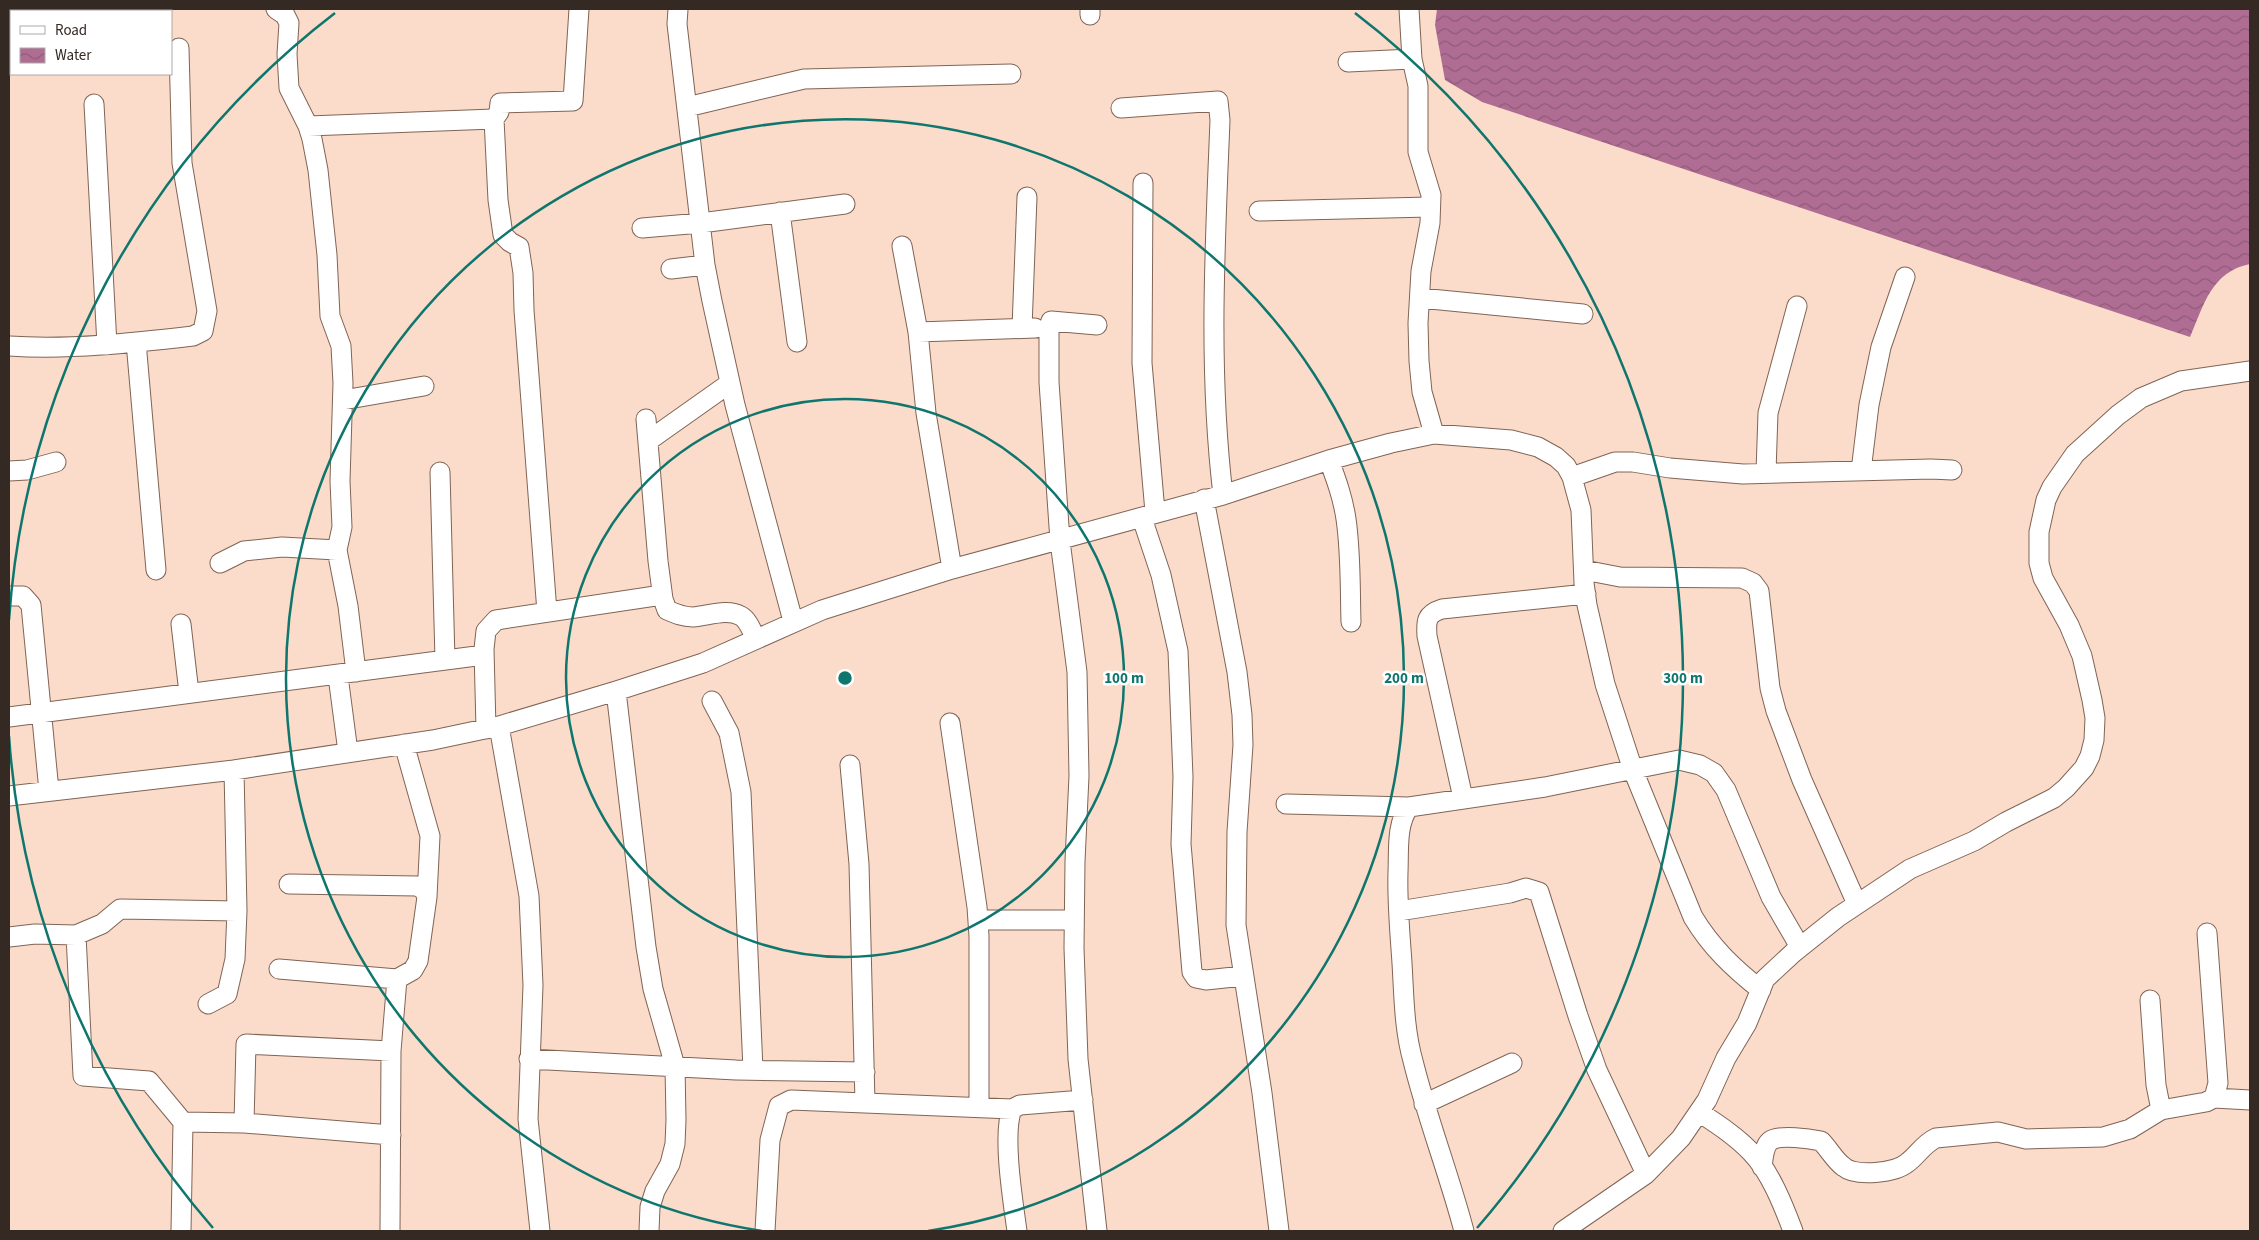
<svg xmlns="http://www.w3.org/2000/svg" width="2259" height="1240" font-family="'Source Sans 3',sans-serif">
  <defs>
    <pattern id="water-waves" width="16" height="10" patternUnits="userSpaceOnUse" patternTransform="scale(1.25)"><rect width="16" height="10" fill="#af6d94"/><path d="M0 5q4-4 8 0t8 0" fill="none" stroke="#8f5a78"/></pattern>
  </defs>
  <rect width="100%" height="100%" fill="#fbdbca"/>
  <path fill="url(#water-waves)" d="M1437,9H2250V264C2211,272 2204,305 2190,337L1482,102L1445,80L1435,25Z"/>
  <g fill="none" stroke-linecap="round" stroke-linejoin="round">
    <defs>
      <path id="street" d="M276,9L285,15L289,23L287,54L289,88L308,126L312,139L318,170L327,255L330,316L341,346L343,383L340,481L342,527L337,550L348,606L356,672
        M678,9L677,24L705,265L712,301L735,405L793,621
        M1409,9L1412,59L1418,86V152L1431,195L1430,223L1421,271L1418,323L1419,361L1422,392L1434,434
        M19,11L26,9
        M1090,15V9
        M1348,62L1412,59
        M94,104L107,345
        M687,107L804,79L1011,74
        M1121,108L1218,101L1220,120C1215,246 1208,369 1223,495
        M494,119L498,200L503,235L510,242L519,247L523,273L524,310L547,612
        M308,126L494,119L499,112L500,103L573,101L579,9
        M1143,183L1142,363L1155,512
        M1259,211L1430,207
        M780,212L797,342
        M642,228L701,223L845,204
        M902,246L918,332L926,413L952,569
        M671,269L705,265
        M1420,298L1583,314
        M1097,325L1051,321L1049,327V382L1060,541L1077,672L1079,776L1075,861L1074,948L1078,1059L1097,1231
        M1022,328L1027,197
        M918,332L1035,328
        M136,342L156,570
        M9,346C70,350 132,343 193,336L203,331L207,311L182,163L179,48
        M343,400L424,386
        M646,419L658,561L663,599L667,610C676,614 683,617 693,617C708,616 727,608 741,616C748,620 752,631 756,639
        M648,441L730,383
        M1329,460C1336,479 1343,498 1346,519C1351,553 1350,588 1351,622
        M9,471L27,470L56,462
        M1861,471L1869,405L1881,347L1905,277
        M440,472L445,660
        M1766,472L1768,413L1797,306
        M1572,477L1615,462H1633L1670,468L1743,474L1931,469L1952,470
        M1204,499L1237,672L1242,715L1243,745L1237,832L1236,925L1262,1093L1279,1231
        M1142,518L1161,575L1178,651L1183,777L1181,844L1192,972L1196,978L1206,980L1243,976
        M220,563L244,551L282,547L337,550
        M1584,570L1620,577L1742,578L1753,583L1759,591L1770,688L1776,711L1802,780L1857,904
        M9,596H23L31,605L49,791
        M181,624L189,693
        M338,676L348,752
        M616,691L646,947L653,989L675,1066L676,1120L675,1144L670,1164L655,1191L650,1207L649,1231
        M712,701L729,733L741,792L753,1070
        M9,717L484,655
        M950,723L977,907L979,936V1108
        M499,726L529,896L533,985L528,1119L540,1231
        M486,729L484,649L486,631L496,620L662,595
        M404,744L430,836L427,897
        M850,765L859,864L865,1103
        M9,796L234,770L433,740L499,726L616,691L703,663L822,610L952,569L1223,495L1329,460L1391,443L1434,434L1511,440L1538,447L1556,457L1566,466L1572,477L1581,510L1584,583L1587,605L1605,684L1633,770L1693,917C1711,947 1733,968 1761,990
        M1463,798L1427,636C1426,621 1426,614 1442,609L1586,594
        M1286,804L1409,807
        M289,884L417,886L424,890L427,897L418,961L413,970L397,979L391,1051L390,1231
        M1399,911L1510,893L1526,888L1539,892L1578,1016L1597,1070L1646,1174
        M978,920H1074
        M76,935L83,1076L149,1081L183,1122
        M9,937L35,934L76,935L102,924L120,909L237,911
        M279,969L397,979
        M2150,1000L2156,1085L2161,1110
        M208,1004L227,994L235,959L237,911L234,770
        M529,1059L736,1070L865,1072
        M2214,1098L2250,1100
        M1424,1104L1512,1063
        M1699,1112C1717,1124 1736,1136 1751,1152C1770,1171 1784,1207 1793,1231
        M244,1123L246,1044L391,1051
        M1762,1167C1763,1159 1764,1146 1770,1141C1779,1134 1811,1139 1821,1141C1829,1149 1835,1161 1844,1167C1856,1177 1895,1173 1907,1163C1918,1155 1923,1144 1936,1138L1998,1132L2026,1139L2103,1137L2130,1129L2161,1110L2206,1102L2214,1098L2218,1083L2207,933
        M181,1231L183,1122L244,1123L391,1135
        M765,1231L770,1140L779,1106L791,1100L1012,1109
        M1017,1231C1013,1202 1002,1134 1012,1109L1020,1105L1083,1100
        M1464,1231C1449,1174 1427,1118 1413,1061C1404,1029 1404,996 1402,963C1400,933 1397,903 1398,872C1399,851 1396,824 1409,807L1545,787L1679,760L1700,765L1714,773L1726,790L1771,897L1800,947
        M1563,1231L1646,1174L1681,1138L1707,1100L1726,1058L1747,1023L1765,979L1793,953L1838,917L1910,869L1974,841L2006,822L2054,798L2066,788L2084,768L2090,756L2094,740L2095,718L2092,700L2082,656L2069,625L2043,578L2039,563V532L2046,500L2052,487L2075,454L2118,415L2141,398L2181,381L2250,371"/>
    </defs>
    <use href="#street" stroke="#806455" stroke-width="21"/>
    <use href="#street" stroke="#fff" stroke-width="19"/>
  </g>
  <g fill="none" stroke="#0f766e" stroke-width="2.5">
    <circle cx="845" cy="678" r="279"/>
    <path d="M762 1231A559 559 0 1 1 928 1231"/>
    <path d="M213 1228A838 838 0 0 1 9 736M9 620A838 838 0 0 1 335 13M1355 13A838 838 0 0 1 1477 1228"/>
  </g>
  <circle cx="845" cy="678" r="8" fill="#0f766e" stroke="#fff" stroke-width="2.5"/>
  <g font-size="15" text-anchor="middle" font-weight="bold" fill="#0f766e" stroke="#fff" stroke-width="5" stroke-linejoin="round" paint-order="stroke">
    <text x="1124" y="683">100 m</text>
    <text x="1404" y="683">200 m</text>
    <text x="1683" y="683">300 m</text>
  </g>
  <rect width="2259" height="1240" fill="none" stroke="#352923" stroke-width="20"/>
  <rect x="10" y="10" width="162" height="65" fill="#ffffff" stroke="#aea9a7"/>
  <rect x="20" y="26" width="25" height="8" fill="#ffffff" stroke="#aea9a7"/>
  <text x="55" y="35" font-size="15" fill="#352923">Road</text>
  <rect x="20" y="48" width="25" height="15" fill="url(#water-waves)" stroke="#aea9a7"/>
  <text x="55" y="60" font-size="15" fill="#352923">Water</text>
</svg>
